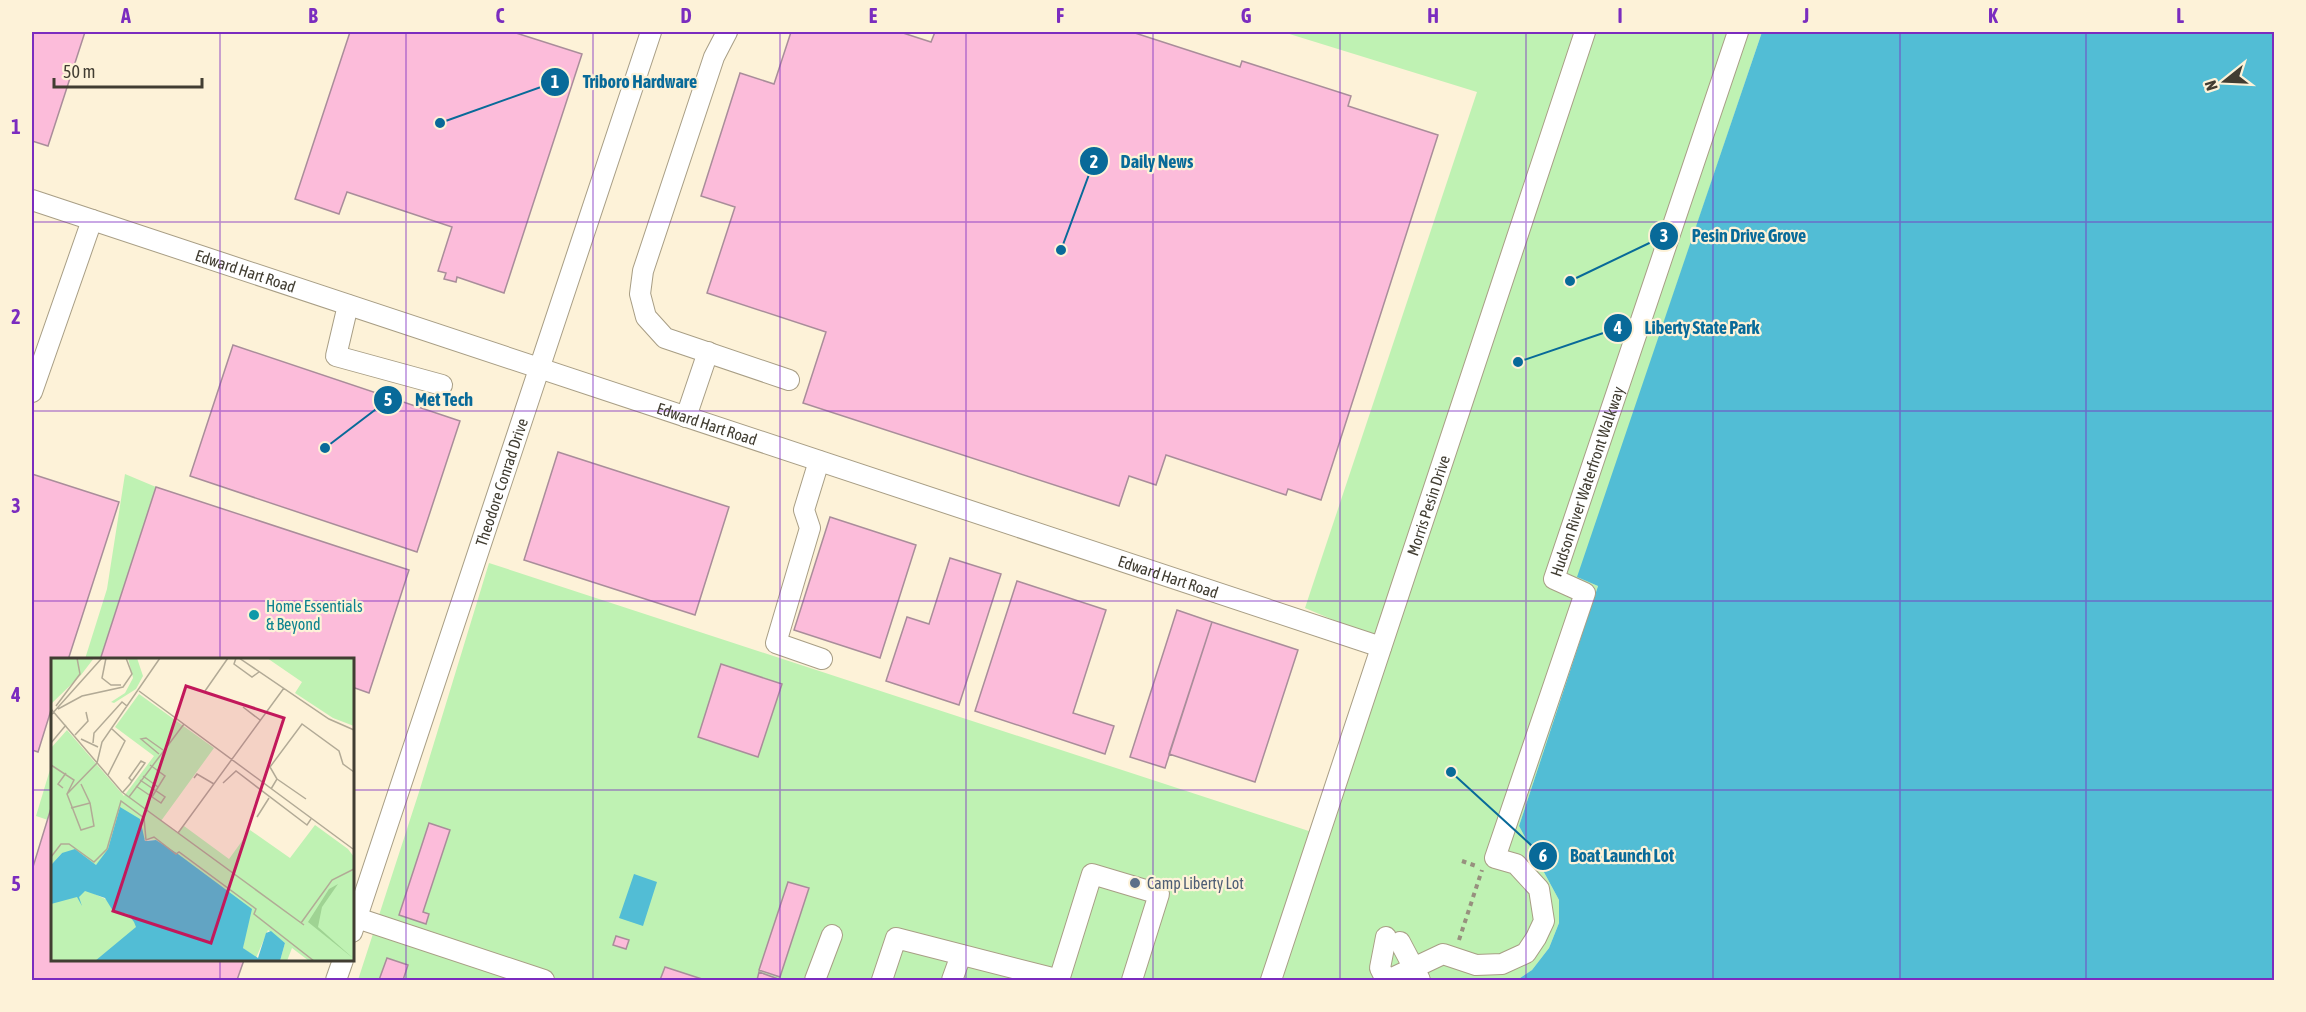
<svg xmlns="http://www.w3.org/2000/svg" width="2306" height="1012" font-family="'Asap Condensed',sans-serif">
  <rect width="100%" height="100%" fill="#fdf2d8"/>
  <path fill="#bff2b3" d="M1283,32H1762L1578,577L1598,586L1519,826L1559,900V923L1549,948L1532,970L1517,980H358L419,792L489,563L1327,837L1390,644L1305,608L1477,92Z
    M125,474L156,487L100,659H85L107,589Z
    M52,763V805L48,820L36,816Z"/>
  <path fill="#52bdd5" d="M1762,32H2274V980H1517L1532,970L1549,948L1559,923V900L1519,826L1598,586L1577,577Z
    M634,874L657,882L643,926L619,918Z"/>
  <path fill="#fcbcda" stroke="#a98d9a" stroke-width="1.5" d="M32,32H85L48,146L32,141Z
    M350,32H513L582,54L504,293L457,277L456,282L444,279L446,273L438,271L452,227L347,192L339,214L295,199Z
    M791,32H900L931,42L935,32H1132L1240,67L1242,61L1351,96L1348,106L1438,135L1321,500L1288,489L1286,495L1166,455L1156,485L1129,476L1119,506L803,403L826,332L707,293L735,207L701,196L740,73L774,84Z
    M233,345L460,421L417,552L190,476Z
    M558,452L729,507L695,615L524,560Z
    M32,474L119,502L68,660H52V707L38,752L32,750Z
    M156,487L409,570L369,693L352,687V660H100Z
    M830,517L916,545L880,658L794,630Z
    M950,558L1001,574L959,705L886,681L907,617L929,624Z
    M1017,581L1106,610L1073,713L1114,726L1105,754L975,711Z
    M1177,610L1212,622L1165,768L1130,757Z
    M1212,622L1298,650L1255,782L1169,754Z
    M721,664L782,684L758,757L698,737Z
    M52,805V960H244L237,980H32V870Z
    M429,823L450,830L423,912L429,914L426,924L399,915Z
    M788,882L809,888L780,977L759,970Z
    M616,936L629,940L626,949L613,945Z
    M387,958L408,965L403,980H379Z
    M665,967L705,980H660Z
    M759,972L781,980H757Z"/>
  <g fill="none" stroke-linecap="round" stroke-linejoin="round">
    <defs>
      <g id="minor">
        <path d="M727,32L714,57L643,271L640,294L646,317L665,338L789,380"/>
        <path id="s1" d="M32,200L1381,647"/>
        <path d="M348,305L336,356L442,385"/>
        <path d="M32,392L92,220"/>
        <path d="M686,417L708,352"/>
        <path d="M819,461L804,510L810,528L776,643L822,659"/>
        <path d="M357,918L544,980"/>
        <path id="s2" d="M352,932L651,32"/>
        <path d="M1386,937L1380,968L1386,980"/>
        <path d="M1400,942L1420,980"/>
        <path d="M336,980L343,960"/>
        <path d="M815,980L832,935"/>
        <path d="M882,980L896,938L1060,980"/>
        <path d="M952,980L961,955"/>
        <path d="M1059,980L1092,874L1159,894L1132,980"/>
        <path id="s3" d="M1271,980L1585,32"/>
        <path id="s4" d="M1388,980L1443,954L1476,965L1502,964L1526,953L1536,938L1544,921L1539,889L1516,864L1495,858L1585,593L1554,579L1738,32"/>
      </g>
    </defs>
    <use href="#minor" stroke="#a89e85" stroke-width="22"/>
    <path stroke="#97907e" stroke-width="4" stroke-dasharray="4.5 4.5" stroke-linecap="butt" d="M1462,861L1479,867
      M1459,940L1482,870"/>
    <use href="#minor" stroke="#fff" stroke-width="20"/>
  </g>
  <path fill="none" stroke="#7b2cbf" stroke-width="1.5" stroke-opacity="0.55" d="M220,32V660M406,32V980M593,32V980M780,32V980M966,32V980M1153,32V980M1340,32V980M1526,32V980M1713,32V980M1900,32V980M2086,32V980M32,222H2274M32,411H2274M32,601H2274M32,790H52M352,790H2274M220,960V980"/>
  <circle fill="#0f9aa8" stroke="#fdf2d8" stroke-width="2" cx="254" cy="615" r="6"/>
  <circle fill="#5c6f8a" stroke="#fdf2d8" stroke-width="2" cx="1135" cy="883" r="6"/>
  <g text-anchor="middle" stroke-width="4.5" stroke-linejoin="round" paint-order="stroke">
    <g font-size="16" fill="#413d32" stroke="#fdf2d8">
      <text dy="6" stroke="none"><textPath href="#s1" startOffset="225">Edward Hart Road</textPath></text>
      <text dy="6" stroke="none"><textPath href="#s1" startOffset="711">Edward Hart Road</textPath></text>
      <text dy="6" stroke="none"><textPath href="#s4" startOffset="690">Hudson River Waterfront Walkway</textPath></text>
      <text dy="6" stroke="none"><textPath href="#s2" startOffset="474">Theodore Conrad Drive</textPath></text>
      <text dy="6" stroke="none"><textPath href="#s3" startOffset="500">Morris Pesin Drive</textPath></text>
      <text dy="6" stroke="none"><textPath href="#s1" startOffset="1197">Edward Hart Road</textPath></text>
    </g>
    <g font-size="16" fill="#0d838f" stroke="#fdf2d8" text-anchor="start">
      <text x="266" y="612">Home Essentials<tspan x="266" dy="18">&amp; Beyond</tspan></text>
    </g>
    <g font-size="16" fill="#4e5e75" stroke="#fdf2d8" text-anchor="start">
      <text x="1147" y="889">Camp Liberty Lot</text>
    </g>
  </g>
  <g transform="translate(51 658)">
    <rect width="303" height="303" fill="#fdf2d8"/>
    <path d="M43,0L30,17L0,46V1ZM77,0H86L92,18L85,31L63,45L60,44L74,35L82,20ZM216,0H303V68L282,60L244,35L251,24ZM88,36L163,90L110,163L126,175L133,168L178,201L199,172L239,200L264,167L297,191L303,199V303H258L241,290L236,303H229L234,285L217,272L205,300L192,290L193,279L126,198L105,182L92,181L89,161L45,207L11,195L0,207V90L16,72L73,138L103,98L64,69ZM35,232L63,245L92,266L47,303H0V244Z" fill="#bff2b3"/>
    <path d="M287,226L271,249L267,269L303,301L257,264L278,231Z" fill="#9fd393"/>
    <path d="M69,149L89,161L94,183L105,182L127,196L201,251L192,290L207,300L215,275L220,273L234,285L229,303H44L85,269L83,264L77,256L62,253L54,240L34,233L28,239L31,248L26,239L0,246V207L11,195L24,191L45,207L57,191Z" fill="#52bdd5"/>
    <path fill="none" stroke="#b2aa96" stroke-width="1.5" d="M55,0L51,20L60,27H70M185,0L183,6L201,19L208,14M188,0L278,61L303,72M88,33L302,191M154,33L177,0M5,48L29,16L26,0M192,49L209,62M0,51L71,134L253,267M7,51L31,38L72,29L81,16L75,0M0,57L51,0M24,77L37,63L35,54M30,81L47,89M0,85L15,67M42,85L43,75L71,44L76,48M108,96L90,81L95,80L112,92M46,105L51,84L109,0M0,107L23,122L16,136M99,107L114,118L101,139M57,117L74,83L61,71M92,118L107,129M143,120L146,116L163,126M226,121L255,141M172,125L185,113L256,167L260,161M30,126L39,145L43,168L30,172L16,136L46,105M85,128L110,145L114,139L89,122M12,130L7,126L15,115M220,131L226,121L219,109L251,66L288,93L292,106L303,114M72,134L79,126L81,123L94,105L90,103L78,120L81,123M78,139L133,66M20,150L39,145M206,159L218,140M127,175L233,30M0,199L10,186H18L43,204L56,191L70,143L93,160L95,182L103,179L125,196L128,194L205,251L203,256L263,303M250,265L281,222L303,211"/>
    <path fill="#c2185b" fill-opacity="0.15" stroke="#c2185b" stroke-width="3" d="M135,28L233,60L160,285L62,253Z"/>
    <rect width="303" height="303" fill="none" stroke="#413d32" stroke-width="3"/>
  </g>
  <path fill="none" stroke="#086a99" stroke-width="2" d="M440 123L555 82M1061 250L1094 161M1570 281L1664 236M1518 362L1618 328M325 448L388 400M1451 772L1543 856"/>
  <g fill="#086a99" stroke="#fdf2d8" stroke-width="2">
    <circle cx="440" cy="123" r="6"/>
    <circle cx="1061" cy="250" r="6"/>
    <circle cx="1570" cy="281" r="6"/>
    <circle cx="1518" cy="362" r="6"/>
    <circle cx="325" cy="448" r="6"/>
    <circle cx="1451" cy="772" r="6"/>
    <circle cx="555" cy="82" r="15"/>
    <circle cx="1094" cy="161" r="15"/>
    <circle cx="1664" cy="236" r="15"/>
    <circle cx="1618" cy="328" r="15"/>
    <circle cx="388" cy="400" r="15"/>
    <circle cx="1543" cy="856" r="15"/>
  </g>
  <g font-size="18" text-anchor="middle" font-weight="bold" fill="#fff">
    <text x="555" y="88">1</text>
    <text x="1094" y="168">2</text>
    <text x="1664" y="242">3</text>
    <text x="1618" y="334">4</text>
    <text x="388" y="406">5</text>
    <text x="1543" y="862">6</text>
  </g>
  <g font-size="18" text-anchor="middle" font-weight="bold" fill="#086a99" stroke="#fdf2d8" stroke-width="4.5" stroke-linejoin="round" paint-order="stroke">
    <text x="640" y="88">Triboro Hardware</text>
    <text x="1157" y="168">Daily News</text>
    <text x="1749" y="242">Pesin Drive Grove</text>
    <text x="1702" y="334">Liberty State Park</text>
    <text x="444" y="406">Met Tech</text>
    <text x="1622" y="862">Boat Launch Lot</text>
  </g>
  <rect width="2306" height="1012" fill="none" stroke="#fdf2d8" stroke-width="66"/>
  <g transform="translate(2225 81) rotate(252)" stroke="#fdf2d8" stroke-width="4.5" paint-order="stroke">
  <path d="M0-4.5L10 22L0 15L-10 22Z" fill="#413d32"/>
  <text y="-9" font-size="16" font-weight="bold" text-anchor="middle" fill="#413d32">N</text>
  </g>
  <path d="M54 78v9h148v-9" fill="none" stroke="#413d32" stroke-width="3"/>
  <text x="63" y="78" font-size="18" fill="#413d32" stroke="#fdf2d8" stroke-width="4.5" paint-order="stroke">50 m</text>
  <rect x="33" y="33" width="2240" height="946" fill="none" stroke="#7b2cbf" stroke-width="2"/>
  <g font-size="20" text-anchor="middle" font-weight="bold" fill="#7b2cbf">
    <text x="126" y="23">A</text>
    <text x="313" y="23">B</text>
    <text x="500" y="23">C</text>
    <text x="686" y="23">D</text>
    <text x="873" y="23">E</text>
    <text x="1060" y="23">F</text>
    <text x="1246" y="23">G</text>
    <text x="1433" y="23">H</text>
    <text x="1620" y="23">I</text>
    <text x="1806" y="23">J</text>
    <text x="1993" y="23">K</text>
    <text x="2180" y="23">L</text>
    <text x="16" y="134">1</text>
    <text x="16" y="324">2</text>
    <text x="16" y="513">3</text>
    <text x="16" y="702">4</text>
    <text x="16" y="891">5</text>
  </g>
</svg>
